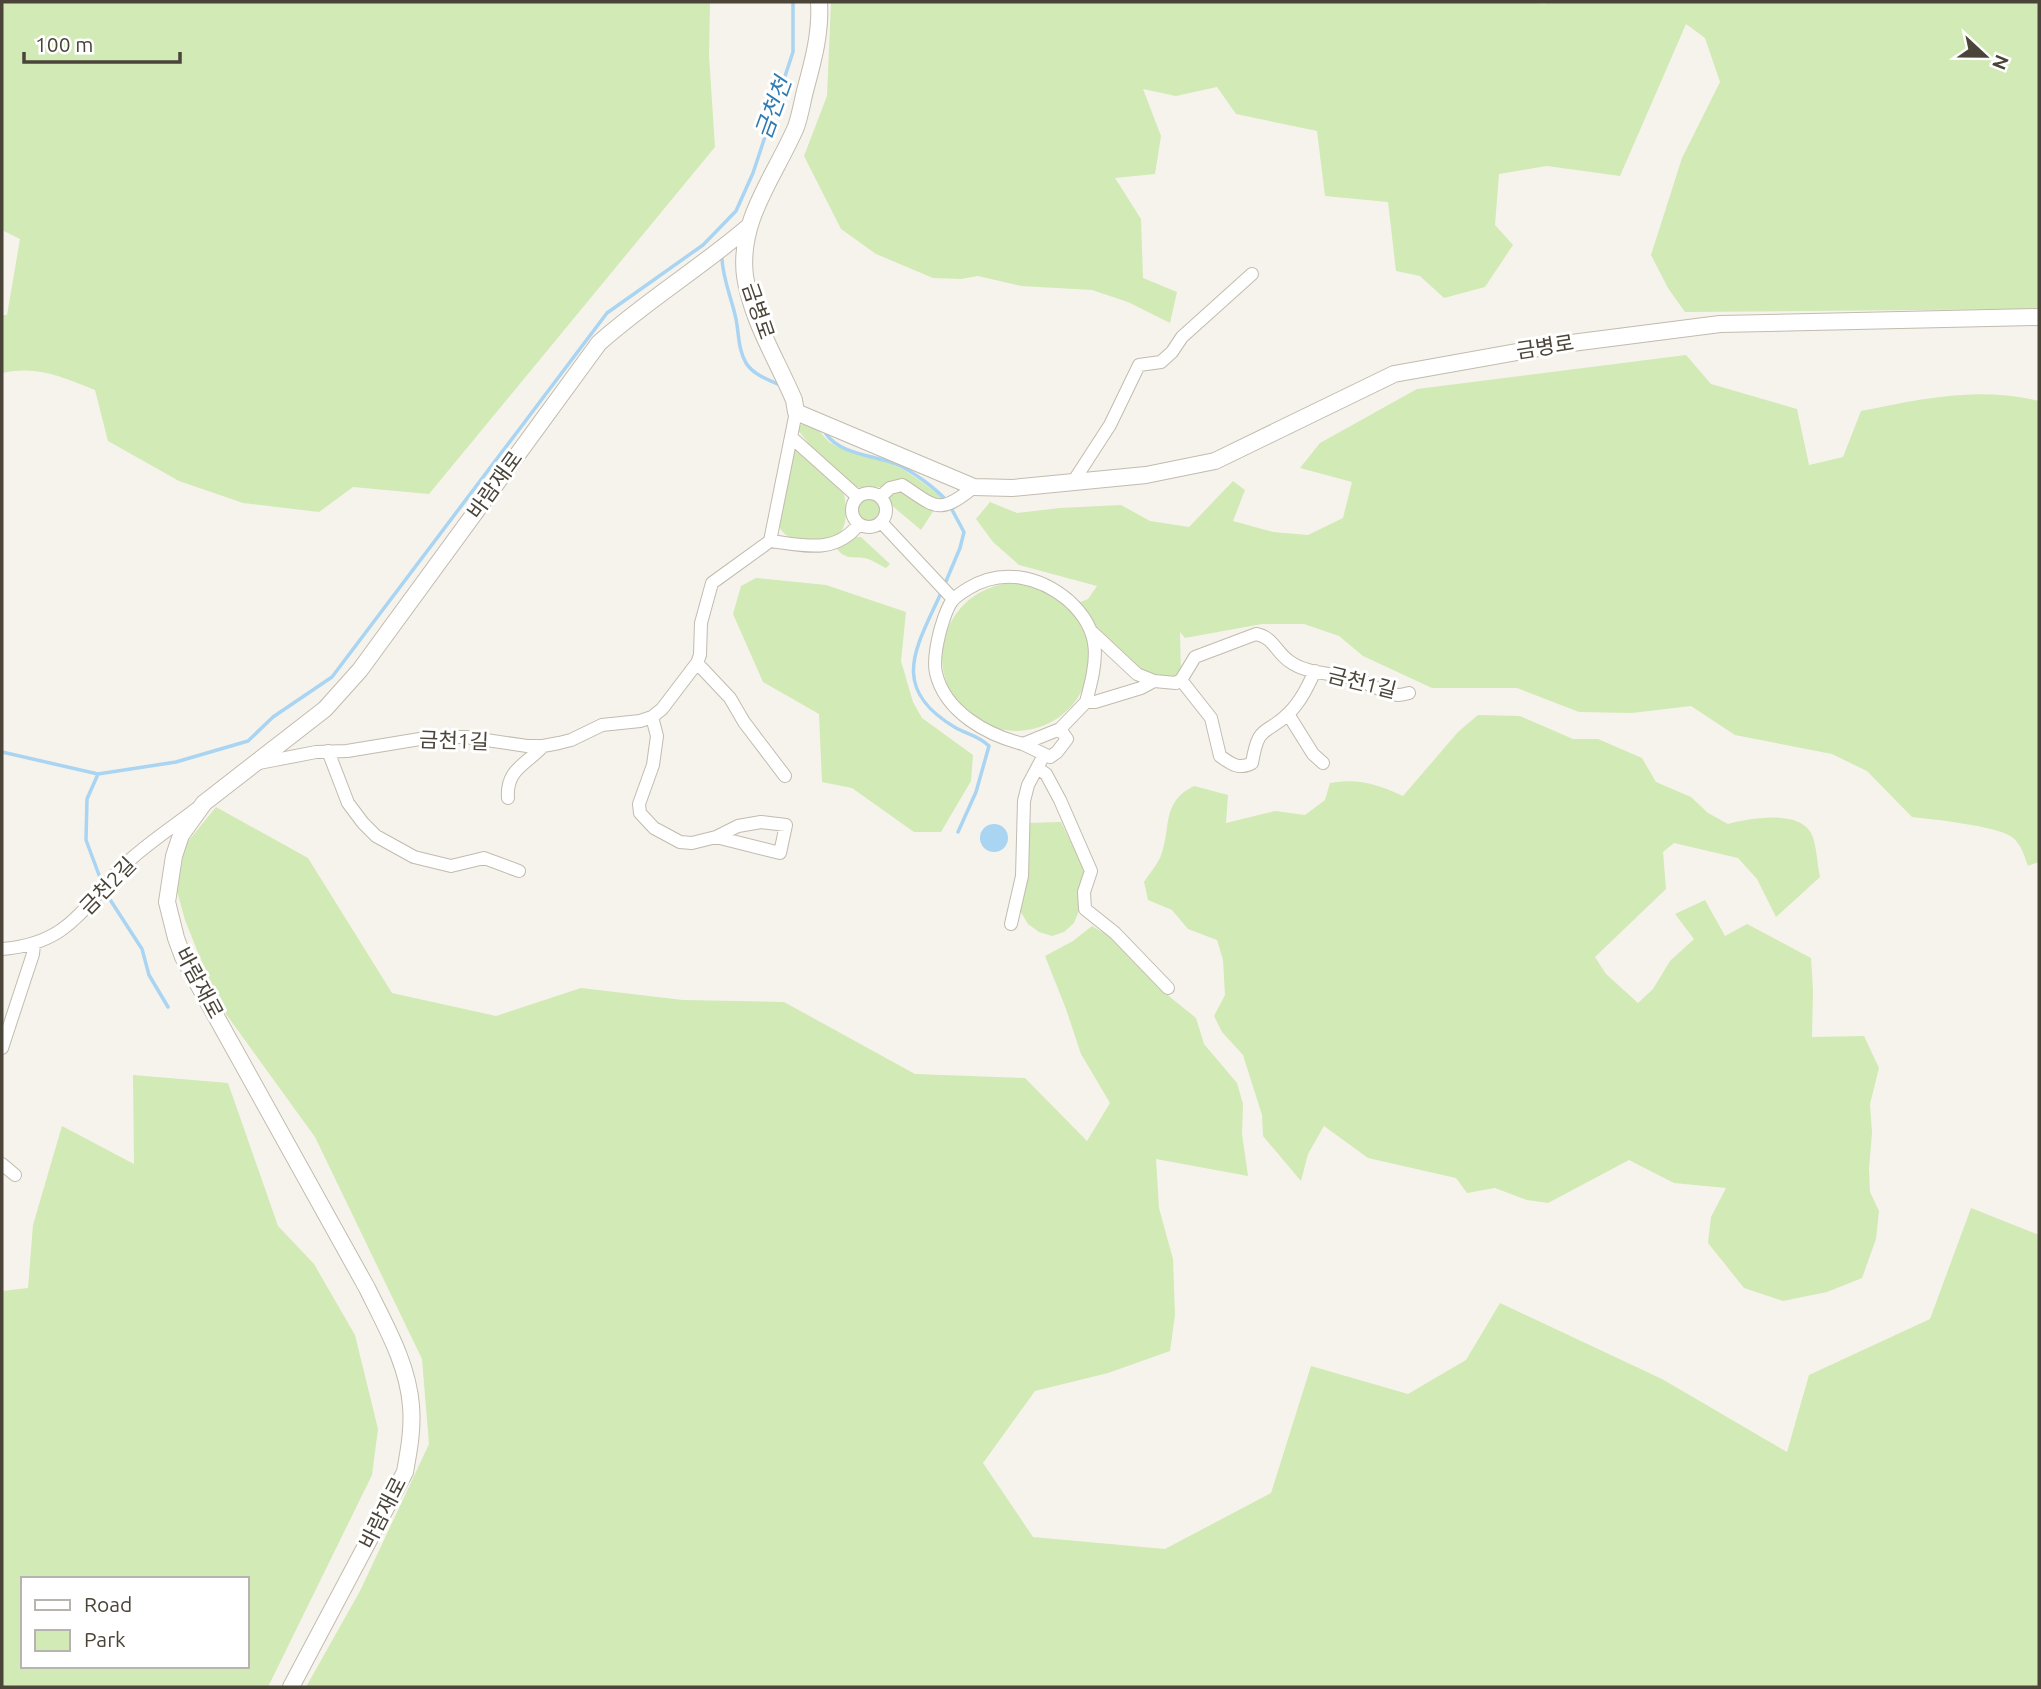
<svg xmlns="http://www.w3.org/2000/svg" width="2041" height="1689" font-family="Ubuntu,'Noto Sans KR',sans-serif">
  <rect width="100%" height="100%" fill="#f6f3ec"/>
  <path fill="#d2eab5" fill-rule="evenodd" d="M2,2H710L709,56L715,147L429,494L353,487L319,512L243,503L179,481L108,441L95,390C62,377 38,365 2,373V315H7L20,239L2,230Z
    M831,2H1524L1545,4L1549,2H2039V309L1685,312L1668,288L1651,255L1682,158L1720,82L1705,38L1686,24L1620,176L1547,166L1499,174L1495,225L1513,245L1485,287L1444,298L1420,276L1396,271L1388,202L1325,196L1317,131L1236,114L1217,87L1176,96L1143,89L1161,136L1155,174L1115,178L1141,219L1143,278L1177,292L1170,323L1128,302L1092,290L1021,286L978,276L961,279L933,278L876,254L841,229L804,156L827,96Z
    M1686,355L1711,384L1797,409L1809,465L1843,457L1861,411C1922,399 1977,386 2039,401V862L2028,866C2024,855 2021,844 2012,837C1997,826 1932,819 1912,817L1867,771L1832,754L1735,735L1691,706L1632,713L1579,712L1517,688H1432L1363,656L1339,636L1304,624H1262L1185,638L1180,632L1181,674L1172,677L1144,674L1092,624L1078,603L1088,599L1097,586L1019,565L993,542L976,519L990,502L1017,513L1060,508L1121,505L1150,521L1189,527L1233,481L1245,490L1233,521L1273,532L1308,535L1343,518L1352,482L1300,468L1320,443L1417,389Z
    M806,424C820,426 821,436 831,443C851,456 877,456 898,467C914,475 929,488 944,498L943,500C924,500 908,492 889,488C877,485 863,490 851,486C838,480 807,442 798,430L799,425Z
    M799,450L844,494C846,506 848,521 841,532C828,549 786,545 779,526L793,452Z
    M901,489L934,510L921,530L890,504L889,498L893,492Z
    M856 510a13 13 0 1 1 26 0a13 13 0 1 1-26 0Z
    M855,537H861L890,564L886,568C879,565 871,559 864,558C852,557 845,559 837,549Z
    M756,578L826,585L906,612L901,661L913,702L922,718L973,755L971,781L941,832H914L852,788L822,782L819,714L763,682L733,614L741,586Z
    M942 657a74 74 0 1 1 148 0a74 74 0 1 1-148 0Z
    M1478,715L1520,716L1573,739H1598L1642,758L1656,782L1691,797L1708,813L1728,824C1748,819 1798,809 1811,833C1817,845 1817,864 1820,877L1776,917L1757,879L1738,858L1674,843L1663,852L1666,889L1595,957L1606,974L1638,1003L1653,989L1670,961L1694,939L1675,914L1705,900L1725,936L1747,924L1811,958L1813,990L1812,1037L1864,1036L1879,1068L1870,1104L1872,1133L1869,1169L1870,1192L1879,1211L1876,1239L1862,1278L1827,1292L1783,1301L1744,1288L1708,1243L1711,1217L1726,1188L1674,1183L1629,1160L1548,1203L1527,1200L1495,1188L1467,1193L1456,1178L1368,1158L1324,1126L1308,1154L1301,1181L1263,1136L1262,1115L1243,1055L1222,1032L1214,1016L1225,995L1223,960L1217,940L1188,929L1172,910L1148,900L1144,882C1149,874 1156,866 1160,858C1172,830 1160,802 1194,786L1228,795L1226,823L1275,811L1305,815L1325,800L1330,783C1359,778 1376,784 1403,796L1458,732Z
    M216,807L308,858L392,993L496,1016L581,988L683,1000L784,1002L915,1074L1025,1078L1087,1141L1110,1103L1081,1054L1066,1009L1045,956L1073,941L1092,926L1109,936L1170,997L1196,1018L1204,1044L1237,1083L1243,1104L1242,1134L1248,1176L1156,1159L1159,1208L1173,1259L1175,1315L1170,1351L1108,1373L1035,1391L983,1463L1033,1537L1165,1549L1271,1493L1311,1366L1408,1394L1466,1360L1500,1303L1662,1379L1787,1452L1809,1375L1930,1319L1971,1208L2039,1235V1687H306L360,1591L429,1444L422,1359L315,1137L218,1003L185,920L177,891L185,845Z
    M1061,822L1085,871L1080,908L1074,923L1064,932L1052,936L1039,932L1028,924L1019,909L1028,823Z
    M133,1075L228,1083L278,1226L314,1264L355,1335L378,1429L372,1475L268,1687H2V1291L28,1288L33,1225L62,1126L134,1164ZM23,1579H247V1666H23Z"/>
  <path fill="#a9d4f2" d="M980 838a14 14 0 1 1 28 0a14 14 0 1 1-28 0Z"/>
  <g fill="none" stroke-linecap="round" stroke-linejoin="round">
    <path stroke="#a9d4f2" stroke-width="3.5" d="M722,259C723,280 732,299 736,319C739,334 738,349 746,363C753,374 766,379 778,384
      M826,434C841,455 874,455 896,464C912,471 934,487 946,500
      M944,586L960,548L964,532L950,506
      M941,593C916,648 888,688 956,728C967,734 979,736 989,746L976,792L958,832
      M2,752L98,774L176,762L248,741L273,717L332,677L607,313L703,245L736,211L753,173L793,52V2
      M98,774L87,799L86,840L102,883
      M109,898L142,949L149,975L168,1007"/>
    <defs>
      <path id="minor" d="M791,437L858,497
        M1073,482L1110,425L1139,365L1161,362L1172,352L1182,337L1252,274
        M852 510a17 17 0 1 1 34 0a17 17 0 1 1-34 0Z
        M880,497L890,488L902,485C936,507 938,516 974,487
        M881,522L953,599
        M770,541C804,545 835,555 859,524
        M1091,631L1137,674L1154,681
        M697,663L730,698L744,722L785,776
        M1181,680L1195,657L1256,634C1273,637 1276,652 1289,661C1306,674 1332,673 1352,678C1367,682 1383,693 1398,695C1402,695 1405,694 1409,693
        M1288,714L1313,754L1323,763
        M652,717L657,736L653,765L639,804L640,813L654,828L680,842L692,843L716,837L738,826L761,822L786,825L780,853L716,837
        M1060,729L1067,739L1057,752L1050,757L1023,744L1060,729L1086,702
        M1023,744C987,735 945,712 936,673C933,660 937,643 940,631C943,621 946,609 952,601C956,596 964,591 969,588C1002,568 1039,576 1068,600C1104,632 1097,661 1086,702H1095L1141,688L1154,681L1176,683L1181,680L1211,718L1220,756C1231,764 1239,770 1252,763C1259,722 1265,737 1289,713C1301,701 1308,686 1315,671
        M328,751L348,803L363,823L376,836L414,857L451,866L484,858L519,871
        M254,764L316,752L347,751L432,737H466L527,746H543L559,743L571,740L602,725L640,721L652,717L662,709L697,663L700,655L701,623L712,583L770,541L796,412
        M1037,768L1046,774L1060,800L1091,871L1084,892L1085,909L1115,933L1168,988
        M508,798C506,769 526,765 543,746
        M1011,924L1022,876L1024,801L1028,785L1044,755
        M2,949C75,943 83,902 131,859C151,841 174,826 196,809
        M2,1048L33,954L34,944
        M2,1164L15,1175"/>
      <path id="tertiary" d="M819,2C821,33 813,61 805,91C802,103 800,116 796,127C775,176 738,220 745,276C751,319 777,360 794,400L796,412L974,487L1012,488L1146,475L1215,461L1394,374L1556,345L1720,324L2039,317
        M291,1687L405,1472C409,1450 413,1428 411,1406C408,1364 385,1325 367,1288L183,957L176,938L167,902L174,856L181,835L204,803L325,709L360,670L599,343C646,301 700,268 748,227"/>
    </defs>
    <use href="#minor" stroke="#c2bbae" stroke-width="14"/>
    <use href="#tertiary" stroke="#c2bbae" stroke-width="18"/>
    <use href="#minor" stroke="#fff" stroke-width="12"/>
    <use href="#tertiary" stroke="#fff" stroke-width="16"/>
  </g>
  <g text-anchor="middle" stroke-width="6" stroke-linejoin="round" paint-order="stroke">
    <g font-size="21" fill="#4b4439" stroke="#fff">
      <text transform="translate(758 311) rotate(71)" y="7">금병로</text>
      <text transform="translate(1545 347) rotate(-9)" y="7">금병로</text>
      <text transform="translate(495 485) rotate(-54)" y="7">바람재로</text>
      <text transform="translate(1362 683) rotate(14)" y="7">금천1길</text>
      <text transform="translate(454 741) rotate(2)" y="7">금천1길</text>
      <text transform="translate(108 886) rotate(-46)" y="7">금천2길</text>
      <text transform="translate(199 983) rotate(62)" y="7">바람재로</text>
      <text transform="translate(383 1513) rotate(-63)" y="7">바람재로</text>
    </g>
    <g font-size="23" font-style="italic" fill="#2e7ab2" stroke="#fff">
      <text transform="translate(773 108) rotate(-70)" y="8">금천천</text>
    </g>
  </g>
  <rect width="2041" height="1689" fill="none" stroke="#4b4439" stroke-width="7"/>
  <rect x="21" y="1577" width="228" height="91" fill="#ffffff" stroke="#b7b4b0" stroke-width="2"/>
  <rect x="35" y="1600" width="35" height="10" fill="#ffffff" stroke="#b7b4b0" stroke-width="2"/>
  <text x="84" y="1612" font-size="21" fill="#4b4439">Road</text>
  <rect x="35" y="1630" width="35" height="21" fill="#d2eab5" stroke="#b7b4b0" stroke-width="2"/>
  <text x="84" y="1647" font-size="21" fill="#4b4439">Park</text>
  <g transform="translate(1985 56) rotate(112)" stroke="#ffffff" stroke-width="5" paint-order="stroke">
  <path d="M0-5L12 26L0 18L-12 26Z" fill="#4b4439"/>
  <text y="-10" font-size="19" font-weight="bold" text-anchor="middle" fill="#4b4439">N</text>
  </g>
  <path d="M24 52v10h156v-10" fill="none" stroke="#4b4439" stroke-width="3.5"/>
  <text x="35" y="52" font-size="21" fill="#4b4439" stroke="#ffffff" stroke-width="5" paint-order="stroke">100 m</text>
</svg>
